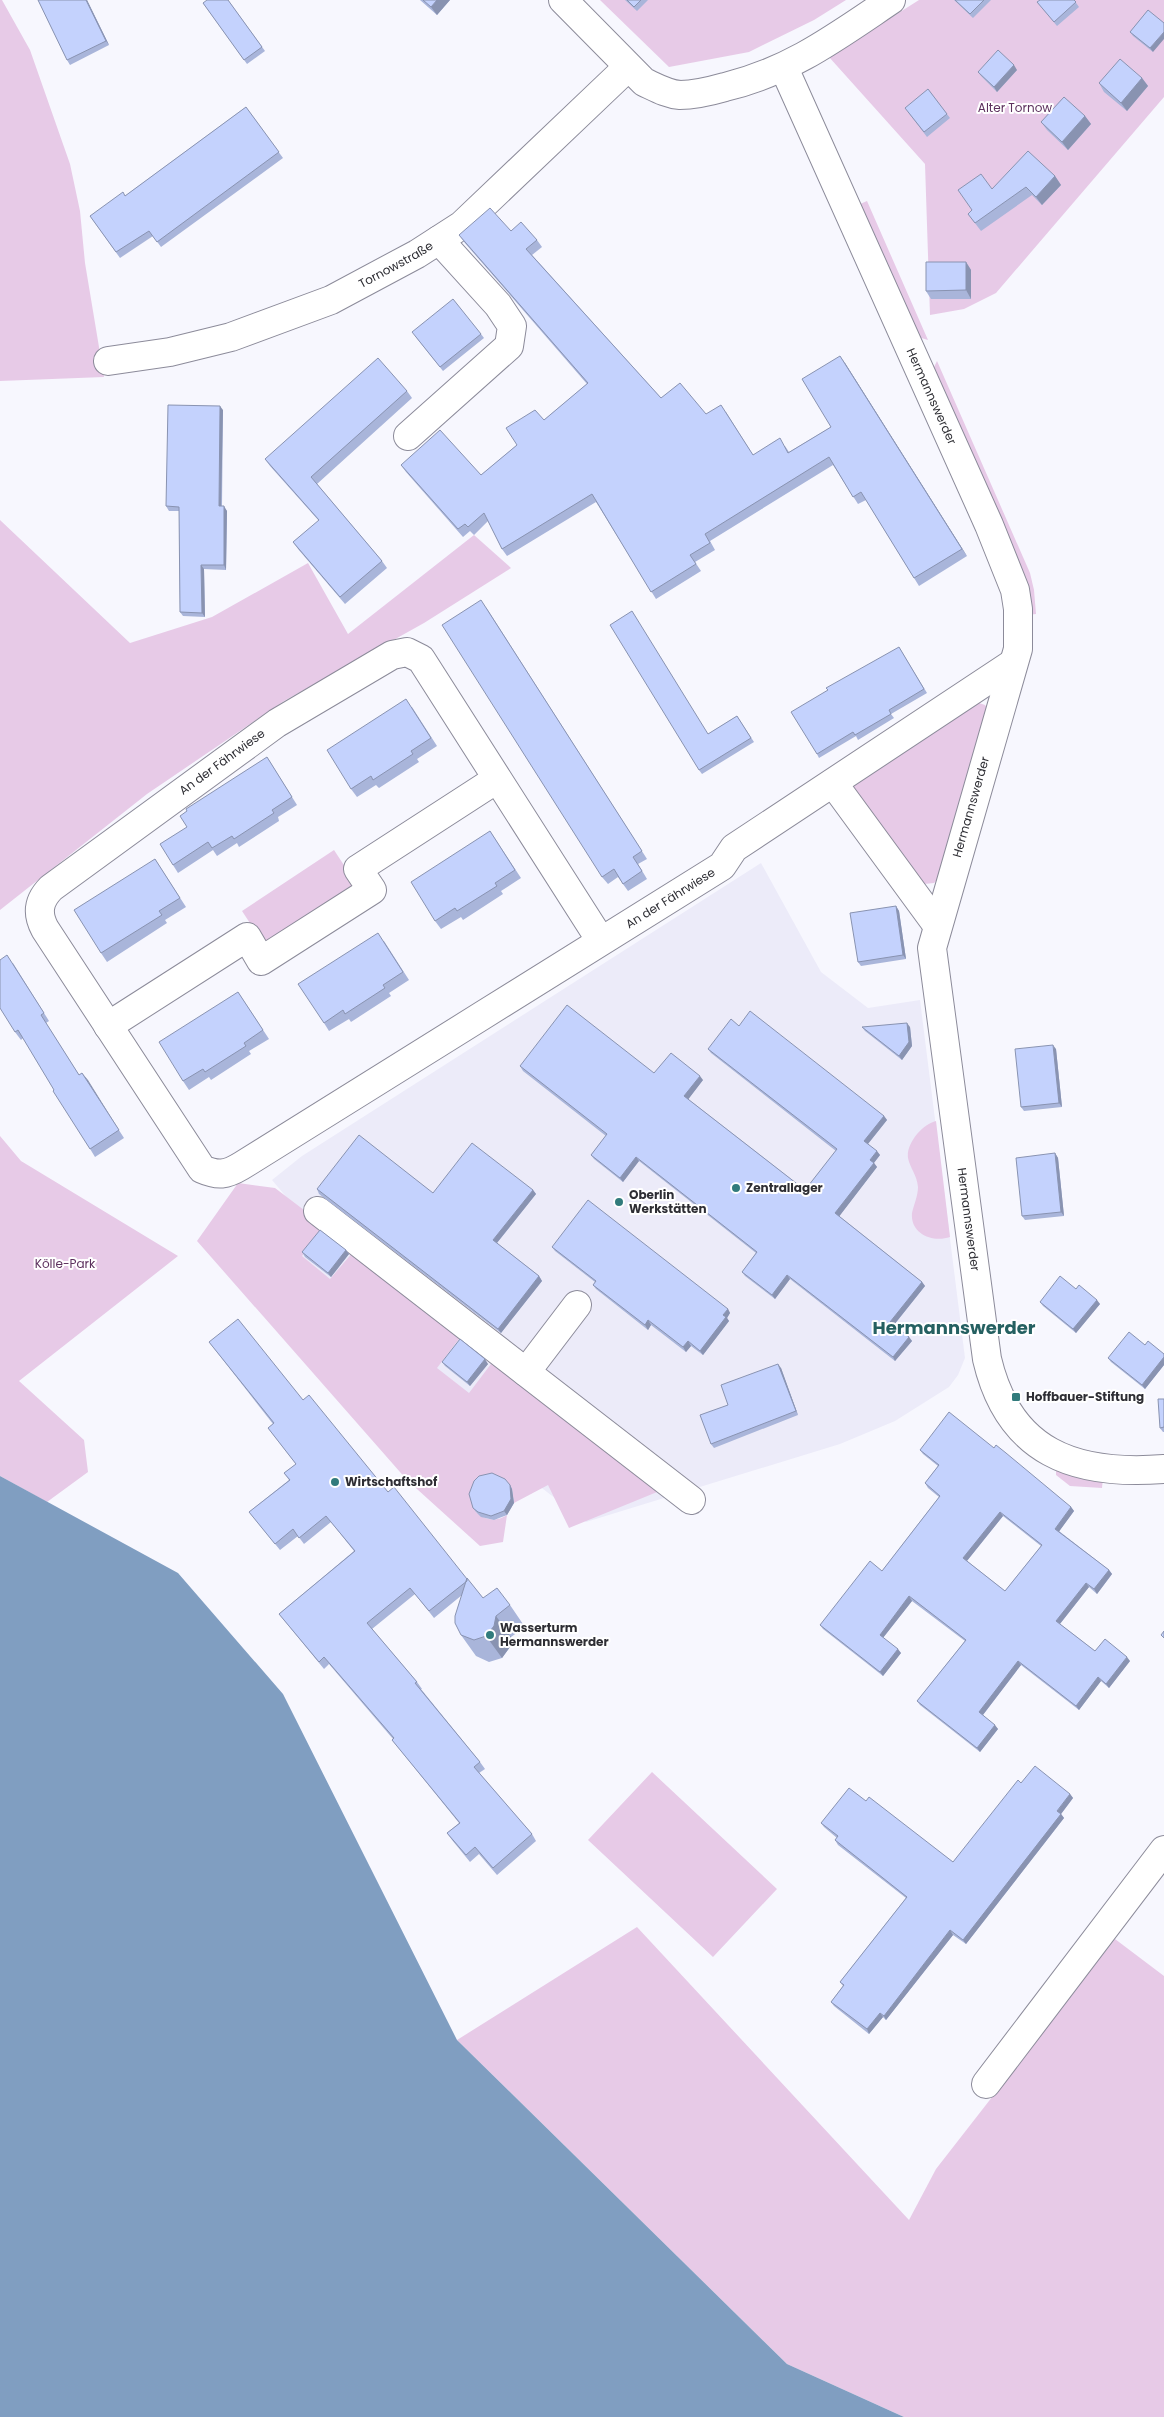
<svg xmlns="http://www.w3.org/2000/svg" width="1164" height="2417" font-family="Poppins,sans-serif">
  <rect width="100%" height="100%" fill="#f7f7fe"/>
  <path fill="#ecebf9" d="M761,863L821,972L868,1008L920,1000L965,1358L958,1375L949,1387L895,1421L840,1444L586,1522L482,1442L264,1266L310,1225L272,1180L302,1156Z"/>
  <path fill="#e7cae7" d="M0,0H2L30,50L70,164L80,211L85,263L104,377L0,381Z
    M600,0H846L814,20L749,52L669,67Z
    M919,0H1164V97L996,293L964,309L930,315L925,164L829,57Z
    M867,201L928,340L915,336L858,205Z
    M937,361L1030,573L1034,590L1036,614L1027,615L931,373Z
    M0,520L130,643L212,617L308,563L348,634L474,535L511,568L424,623L284,701L147,794L0,910Z
    M979,703L985,705L989,711L937,880L934,883L924,884L849,789L972,705Z
    M334,850L361,891L269,952L242,911Z
    M936,1121L950,1237C933,1243 910,1234 912,1213C914,1204 918,1196 918,1187C917,1175 910,1168 908,1158C906,1143 923,1124 936,1121Z
    M0,1136L21,1161L178,1256L19,1381L84,1440L88,1472L47,1502L0,1476Z
    M238,1183L275,1188L325,1226L302,1256L330,1279L354,1251L462,1335L437,1368L469,1393L494,1360L662,1490L569,1528L548,1485L514,1503L512,1489L508,1484L476,1512C486,1521 496,1522 507,1515L503,1542L480,1546L407,1480L197,1241Z
    M1056,1469L1103,1477L1102,1488L1070,1486L1056,1475Z
    M652,1772L777,1889L713,1957L588,1840Z
    M637,1927L909,2220L936,2169L1115,1939L1164,1976V2417H904L787,2364L457,2040Z"/>
  <path fill="#809ec1" d="M0,1476L178,1573L283,1694L457,2040L787,2364L904,2417H0Z"/>
  <g fill="none" stroke-linecap="round" stroke-linejoin="round">
    <defs>
      <g id="minor">
        <path d="M563,0L644,82C655,87 667,94 680,95C694,95 711,91 725,87C791,71 836,37 891,0"/>
        <path id="s1" d="M784,68L989,525L1015,590L1018,609V649L932,948L987,1359C1009,1453 1075,1476 1164,1469"/>
        <path id="s2" d="M108,361L170,352L231,337L331,300L417,254L462,225L628,67"/>
        <path d="M408,436L509,346L512,326L498,305L439,240"/>
        <path d="M833,783L937,925"/>
        <path id="s3" d="M601,941L421,659L407,652L392,655L277,723L51,888C38,901 37,914 45,929L202,1169C218,1176 226,1175 241,1166C401,1066 562,966 722,866L734,848L1012,664"/>
        <path d="M108,1026L247,937L261,961L372,890L358,869L497,779"/>
        <path d="M318,1211L691,1500"/>
        <path d="M526,1372L577,1305"/>
        <path d="M986,2084L1164,1850"/>
      </g>
    </defs>
    <use href="#minor" stroke="#8c8b9a" stroke-width="30"/>
    <use href="#minor" stroke="#fff" stroke-width="28"/>
  </g>
  <path fill="#a9b5da" fill-rule="evenodd" d="M38,0H87L109,45L70,65L67,60Z
    M228,0L265,51L247,64L203,3Z
    M420,0H450L437,15Z
    M625,0H648L637,11Z
    M954,0H991L973,18Z
    M1074,0L1079,7L1057,26L1037,2Z
    M1148,10L1153,52L1133,36L1130,32Z
    M1017,70L997,92L981,76L978,72Z
    M1142,78L1148,86L1127,111L1104,92L1099,83Z
    M928,89L950,118L927,137L908,112Z
    M246,107L283,158L161,247L153,236L120,258L90,216L125,196Z
    M1085,116L1091,124L1068,150L1047,130L1041,122Z
    M1055,176L1061,185L1042,205L1032,195L981,231L968,214L992,189Z
    M511,231L537,240L542,247L532,255L661,398L706,414L726,412L753,455L785,446L789,452L831,427L845,363L967,556L919,586L866,500L858,504L833,465L710,541L715,550L695,562L701,571L656,599L596,502L507,556L502,549L488,521L474,535L470,531L463,537L406,472L401,465L481,475L517,445L544,420L587,384L464,242L459,235Z
    M966,262L971,270V299H931L926,291Z
    M481,334L484,338L443,371L415,336Z
    M407,391L412,398L317,484L382,561L387,568L345,604L298,549L293,542L319,521L270,466L265,459Z
    M223,410L222,506L227,511L226,570L204,569L205,617L183,616L180,612L179,511H169L166,506Z
    M486,607L647,859L638,864L647,879L628,891L618,877L608,884L602,877Z
    M899,647L927,693L891,714L894,718L858,740L856,736L819,758L817,754Z
    M412,707L437,746L417,759L419,762L379,788L376,785L357,797L351,789Z
    M737,716L754,742L702,774L699,770L708,734Z
    M267,757L297,805L278,817L279,821L239,847L237,843L217,856L213,850L178,873L173,865L187,827Z
    M490,831L521,878L501,891L503,894L463,920L461,917L441,929L435,921Z
    M155,859L186,907L165,920L167,923L107,962L101,953Z
    M896,906L899,911L906,959L861,966L858,962Z
    M384,941L409,980L389,993L391,996L351,1022L349,1019L329,1031L324,1023Z
    M13,963L49,1021L46,1023L79,1075L82,1073L124,1138L95,1157L23,1038L21,1040L15,1032Z
    M238,992L269,1039L249,1051L251,1054L211,1080L209,1077L189,1090L183,1081Z
    M739,1026L884,1116L887,1120L868,1144L880,1155L874,1163L877,1167L839,1216L922,1282L925,1286L894,1325L909,1337L912,1341L895,1361L790,1279L775,1299L745,1276L742,1272L756,1253L639,1161L623,1182L594,1159L591,1155L606,1136L523,1071L520,1066L654,1073L703,1080L688,1099L805,1190L836,1151L711,1053L708,1049Z
    M862,1027H910L912,1046L902,1060L865,1031Z
    M1056,1049L1062,1107L1024,1111L1021,1107Z
    M1055,1153L1058,1158L1064,1216L1025,1220L1022,1216Z
    M317,1189L433,1193L533,1190L536,1194L497,1243L539,1276L542,1281L501,1333L319,1194Z
    M552,1247L728,1309L730,1313L727,1318L729,1321L703,1355L691,1346L686,1352L651,1325L648,1330L596,1289L593,1285L595,1282L555,1251Z
    M346,1250L349,1254L331,1277L305,1257L302,1252Z
    M1076,1289L1100,1304L1076,1333L1043,1306L1040,1302Z
    M209,1342L303,1400L388,1492L483,1598L510,1605L525,1627L511,1637L510,1647L502,1658L489,1662L476,1656L461,1635L462,1595L434,1618L415,1594L372,1629L417,1682L422,1689H421L480,1762L485,1769L479,1773L532,1834L536,1841L497,1875L479,1854L470,1862L452,1840L447,1833L459,1823L397,1746L392,1740L393,1739L329,1664L324,1669L279,1614L354,1551L331,1522L304,1544L298,1536L280,1550L249,1512L289,1480L284,1473L296,1464L268,1428L273,1424Z
    M1145,1345L1164,1354V1365L1145,1389L1111,1362L1108,1358Z
    M442,1362L488,1364L470,1386L445,1366Z
    M781,1368L798,1415L714,1448L711,1444L728,1405Z
    M1164,1399V1432H1163L1160,1428Z
    M920,1450L1071,1507L1074,1511L1059,1531L1109,1570L1112,1574L1097,1594L1089,1587L1060,1624L1095,1651L1130,1661L1109,1688L1101,1681L1079,1710L1021,1665L983,1715L998,1729L980,1752L920,1705L917,1701L965,1641L912,1601L883,1638L901,1653L883,1676L823,1629L820,1625L882,1571L939,1497L928,1488L925,1483L938,1466L923,1454ZM1003,1516L1041,1546L1005,1591L967,1561Z
    M510,1485L512,1489L514,1503L507,1515L494,1520L481,1517L476,1512L473,1508Z
    M1021,1783L1070,1794L1073,1798L1061,1814L1064,1818L966,1944L953,1935L886,2020L883,2017L869,2034L834,2006L831,2002L843,1986L840,1982L906,1898L838,1845L835,1840L837,1838L824,1827L821,1823L866,1801L953,1862Z"/>
  <path fill="#8993b1" d="M86,0H87L109,45L106,41Z
    M437,0H450L437,15L431,7Z
    M1164,32V39L1153,52L1150,48Z
    M1014,65L1017,70L997,92L994,87Z
    M1142,78L1148,86L1127,111L1121,103Z
    M1085,116L1091,124L1068,150L1062,142Z
    M1055,176L1061,185L1042,205L1036,197Z
    M966,262L971,270V299L966,290Z
    M840,356L845,363L967,556L962,549Z
    M220,406L223,410L221,511L219,506Z
    M224,506L227,511L226,570L224,565Z
    M201,565L204,569L205,617L202,613Z
    M896,906L899,911L906,959L903,955Z
    M907,1023L910,1027L912,1046L902,1060L899,1056Z
    M1053,1045L1056,1049L1062,1107L1059,1103Z
    M82,1073L88,1080L124,1138L119,1130Z
    M700,1076L703,1080L687,1101L684,1096Z
    M884,1116L887,1120L867,1145L864,1141Z
    M877,1151L880,1155L873,1164L870,1160Z
    M1055,1153L1058,1158L1064,1216L1061,1212Z
    M636,1157L639,1161L623,1182L620,1178Z
    M874,1163L877,1167L838,1218L835,1213Z
    M533,1190L536,1194L496,1244L493,1240Z
    M346,1250L349,1254L331,1277L328,1273Z
    M787,1275L790,1279L775,1299L772,1295Z
    M539,1276L542,1281L501,1333L498,1329Z
    M922,1282L925,1286L893,1326L890,1322Z
    M1097,1300L1100,1304L1076,1333L1073,1329Z
    M728,1309L730,1313L727,1318L729,1321L703,1355L700,1351L723,1315Z
    M648,1320L651,1325L648,1330L645,1325Z
    M909,1337L912,1341L895,1361L893,1357Z
    M688,1341L691,1346L686,1352L683,1347Z
    M1164,1357V1365L1145,1389L1142,1385Z
    M485,1359L488,1364L470,1386L467,1382Z
    M778,1364L781,1368L798,1415L796,1411Z
    M510,1485L512,1489L514,1503L507,1515L504,1511Z
    M1071,1507L1074,1511L1058,1533L1055,1529Z
    M1000,1512L1003,1516L966,1562L963,1558Z
    M1109,1570L1112,1574L1097,1594L1094,1589Z
    M1086,1583L1089,1587L1059,1625L1056,1621Z
    M909,1596L912,1601L882,1639L880,1635Z
    M496,1616L511,1637L510,1647L502,1658L486,1636Z
    M898,1649L901,1653L883,1676L880,1672Z
    M1127,1657L1130,1661L1109,1688L1106,1684Z
    M1018,1661L1021,1665L982,1716L979,1712Z
    M1098,1677L1101,1681L1079,1710L1076,1706Z
    M995,1725L998,1729L980,1752L977,1748Z
    M1070,1794L1073,1798L1061,1814L1064,1818L966,1944L963,1940Z
    M950,1930L953,1935L886,2020L884,2016Z
    M880,2013L883,2017L869,2034L867,2029Z"/>
  <path fill="#c4d2fd" stroke="#8993b1" fill-rule="evenodd" d="M38,0H86L106,41L67,60Z
    M207,0H228L262,47L244,60L203,3Z
    M423,0H437L431,7Z
    M627,0H641L634,7Z
    M955,0H984L970,14Z
    M1040,0H1074L1076,2L1054,22L1037,2Z
    M1148,10L1164,23V32L1150,48L1130,32Z
    M998,50L1014,65L994,87L978,72Z
    M1120,59L1142,78L1121,103L1099,83Z
    M928,89L947,114L924,132L905,108Z
    M1064,97L1085,116L1062,142L1041,122Z
    M246,107L279,152L157,242L149,231L116,252L90,216L123,192L125,196Z
    M1028,151L1055,176L1036,197L1026,187L975,223L968,214L972,210L958,190L981,174L992,189Z
    M490,208L511,231L521,222L537,240L526,249L661,398L680,383L706,414L721,405L753,455L780,438L788,453L831,427L802,379L840,356L962,549L914,578L861,492L853,497L829,457L705,534L710,543L690,555L696,564L651,592L592,494L502,549L484,513L468,527L465,524L458,529L401,465L440,430L481,475L517,445L506,428L535,410L544,420L588,383L459,235Z
    M926,262H966V290L926,291Z
    M453,299L481,334L440,367L412,332Z
    M378,358L407,391L311,477L382,561L340,597L293,542L319,520L265,459Z
    M168,405L220,406L219,506H224V565H201L202,613L180,612L179,507L166,506Z
    M481,600L642,851L633,857L642,871L623,884L614,869L602,877L442,625Z
    M632,611L708,734L737,716L751,738L699,770L610,625Z
    M899,647L924,689L889,710L891,714L855,735L853,732L817,754L791,712L828,690L826,688Z
    M406,699L431,738L411,751L413,754L373,780L371,776L351,789L327,750Z
    M267,757L292,797L272,810L274,813L234,839L232,836L212,848L208,842L173,865L160,844L187,827L180,816L187,811L186,809Z
    M490,831L515,870L495,883L497,886L457,911L455,908L435,921L411,882Z
    M155,859L180,898L159,911L162,915L101,953L74,910Z
    M896,906L903,955L858,962L850,913Z
    M378,933L403,972L383,985L385,988L345,1014L343,1010L324,1023L298,984Z
    M7,955L44,1013L41,1015L79,1075L82,1073L119,1130L90,1149L53,1091L54,1090L18,1030L15,1032L0,1008V960Z
    M238,992L263,1030L244,1043L246,1046L205,1072L203,1069L183,1081L159,1042Z
    M567,1005L654,1073L671,1053L700,1076L684,1096L805,1190L837,1149L708,1049L731,1019L739,1026L750,1011L884,1116L864,1141L877,1151L870,1160L874,1163L835,1213L922,1282L890,1322L909,1337L893,1357L787,1275L772,1295L742,1272L757,1252L636,1157L620,1178L591,1155L607,1134L520,1066Z
    M907,1023L909,1042L899,1056L862,1027Z
    M1053,1045L1059,1103L1021,1107L1015,1049Z
    M359,1135L433,1193L472,1143L533,1190L493,1240L539,1276L498,1329L317,1189Z
    M1055,1153L1061,1212L1022,1216L1016,1158Z
    M588,1200L728,1309L723,1315L726,1317L700,1351L688,1341L683,1347L648,1320L645,1325L593,1285L596,1281L552,1247Z
    M320,1230L346,1250L328,1273L302,1252Z
    M1060,1276L1076,1289L1079,1285L1097,1300L1073,1329L1040,1302Z
    M238,1319L303,1400L309,1395L388,1492L394,1487L467,1579V1581L429,1611L410,1588L367,1623L417,1682L415,1683L480,1762L474,1767L532,1834L493,1868L475,1847L466,1855L447,1833L460,1823L392,1740L394,1738L324,1657L319,1662L279,1614L355,1551L326,1516L299,1538L293,1529L275,1544L249,1512L290,1480L284,1473L296,1464L268,1428L274,1423L209,1342Z
    M1129,1332L1145,1345L1148,1341L1164,1354V1357L1142,1385L1108,1358Z
    M460,1339L485,1359L467,1382L442,1362Z
    M778,1364L796,1411L711,1444L700,1415L728,1405L721,1385Z
    M1158,1399H1164V1427L1160,1428Z
    M949,1412L994,1448L996,1445L1006,1453L1071,1507L1055,1529L1109,1570L1094,1589L1086,1583L1056,1621L1095,1651L1105,1639L1127,1657L1106,1684L1098,1677L1076,1706L1018,1661L979,1712L995,1725L977,1748L917,1701L966,1640L909,1596L880,1635L898,1649L880,1672L820,1625L870,1561L882,1571L940,1496L925,1483L939,1465L920,1450ZM1000,1512L1042,1545L1005,1591L963,1558Z
    M492,1473L505,1479L510,1485L511,1499L504,1511L491,1516L478,1512L473,1508L469,1494L474,1481L479,1476Z
    M467,1578L483,1598L497,1588L510,1605L496,1616L494,1626L486,1636L474,1640L461,1635L455,1623V1616Z
    M1164,1631V1638L1161,1635Z
    M1035,1766L1070,1794L1057,1811L1061,1814L963,1940L950,1930L884,2016L880,2013L867,2029L831,2002L844,1985L840,1982L907,1897L835,1840L838,1836L821,1823L849,1788L866,1801L869,1797L953,1862L1018,1780L1021,1783Z"/>
  <g fill="#317b7c" stroke="#fff" stroke-width="2">
    <circle cx="736" cy="1188" r="5"/>
    <circle cx="619" cy="1202" r="5"/>
    <rect x="1011" y="1392" width="10" height="10" rx="2.5"/>
    <circle cx="335" cy="1482" r="5"/>
    <circle cx="490" cy="1635" r="5"/>
  </g>
  <g text-anchor="middle" stroke-width="4" stroke-linejoin="round" paint-order="stroke">
    <g font-size="12" fill="#5d315e" stroke="#fff">
      <text x="1015" y="112">Alter Tornow</text>
      <text x="65" y="1268">Kölle-Park</text>
    </g>
    <g font-size="12" fill="#2e2e34" stroke="#fff">
      <text dy="4" stroke="none"><textPath href="#s2" startOffset="306">Tornowstraße</textPath></text>
      <text dy="4" stroke="none"><textPath href="#s1" startOffset="360">Hermannswerder</textPath></text>
      <text transform="translate(222 762) rotate(-36)" y="4">An der Fährwiese</text>
      <text transform="translate(971 807) rotate(-74)" y="4">Hermannswerder</text>
      <text dy="4" stroke="none"><textPath href="#s3" startOffset="1658">An der Fährwiese</textPath></text>
      <text dy="4" stroke="none"><textPath href="#s1" startOffset="1215">Hermannswerder</textPath></text>
    </g>
    <g font-size="12" font-weight="bold" fill="#2e2e34" stroke="#fff" text-anchor="start">
      <text x="746" y="1192">Zentrallager</text>
      <text x="629" y="1199">Oberlin<tspan x="629" dy="14">Werkstätten</tspan></text>
      <text x="1026" y="1401">Hoffbauer-Stiftung</text>
      <text x="345" y="1486">Wirtschaftshof</text>
      <text x="500" y="1632">Wasserturm<tspan x="500" dy="14">Hermannswerder</tspan></text>
    </g>
    <g font-size="18" font-weight="bold" fill="#256061" stroke="#fff">
      <text x="954" y="1334">Hermannswerder</text>
    </g>
  </g>
</svg>
